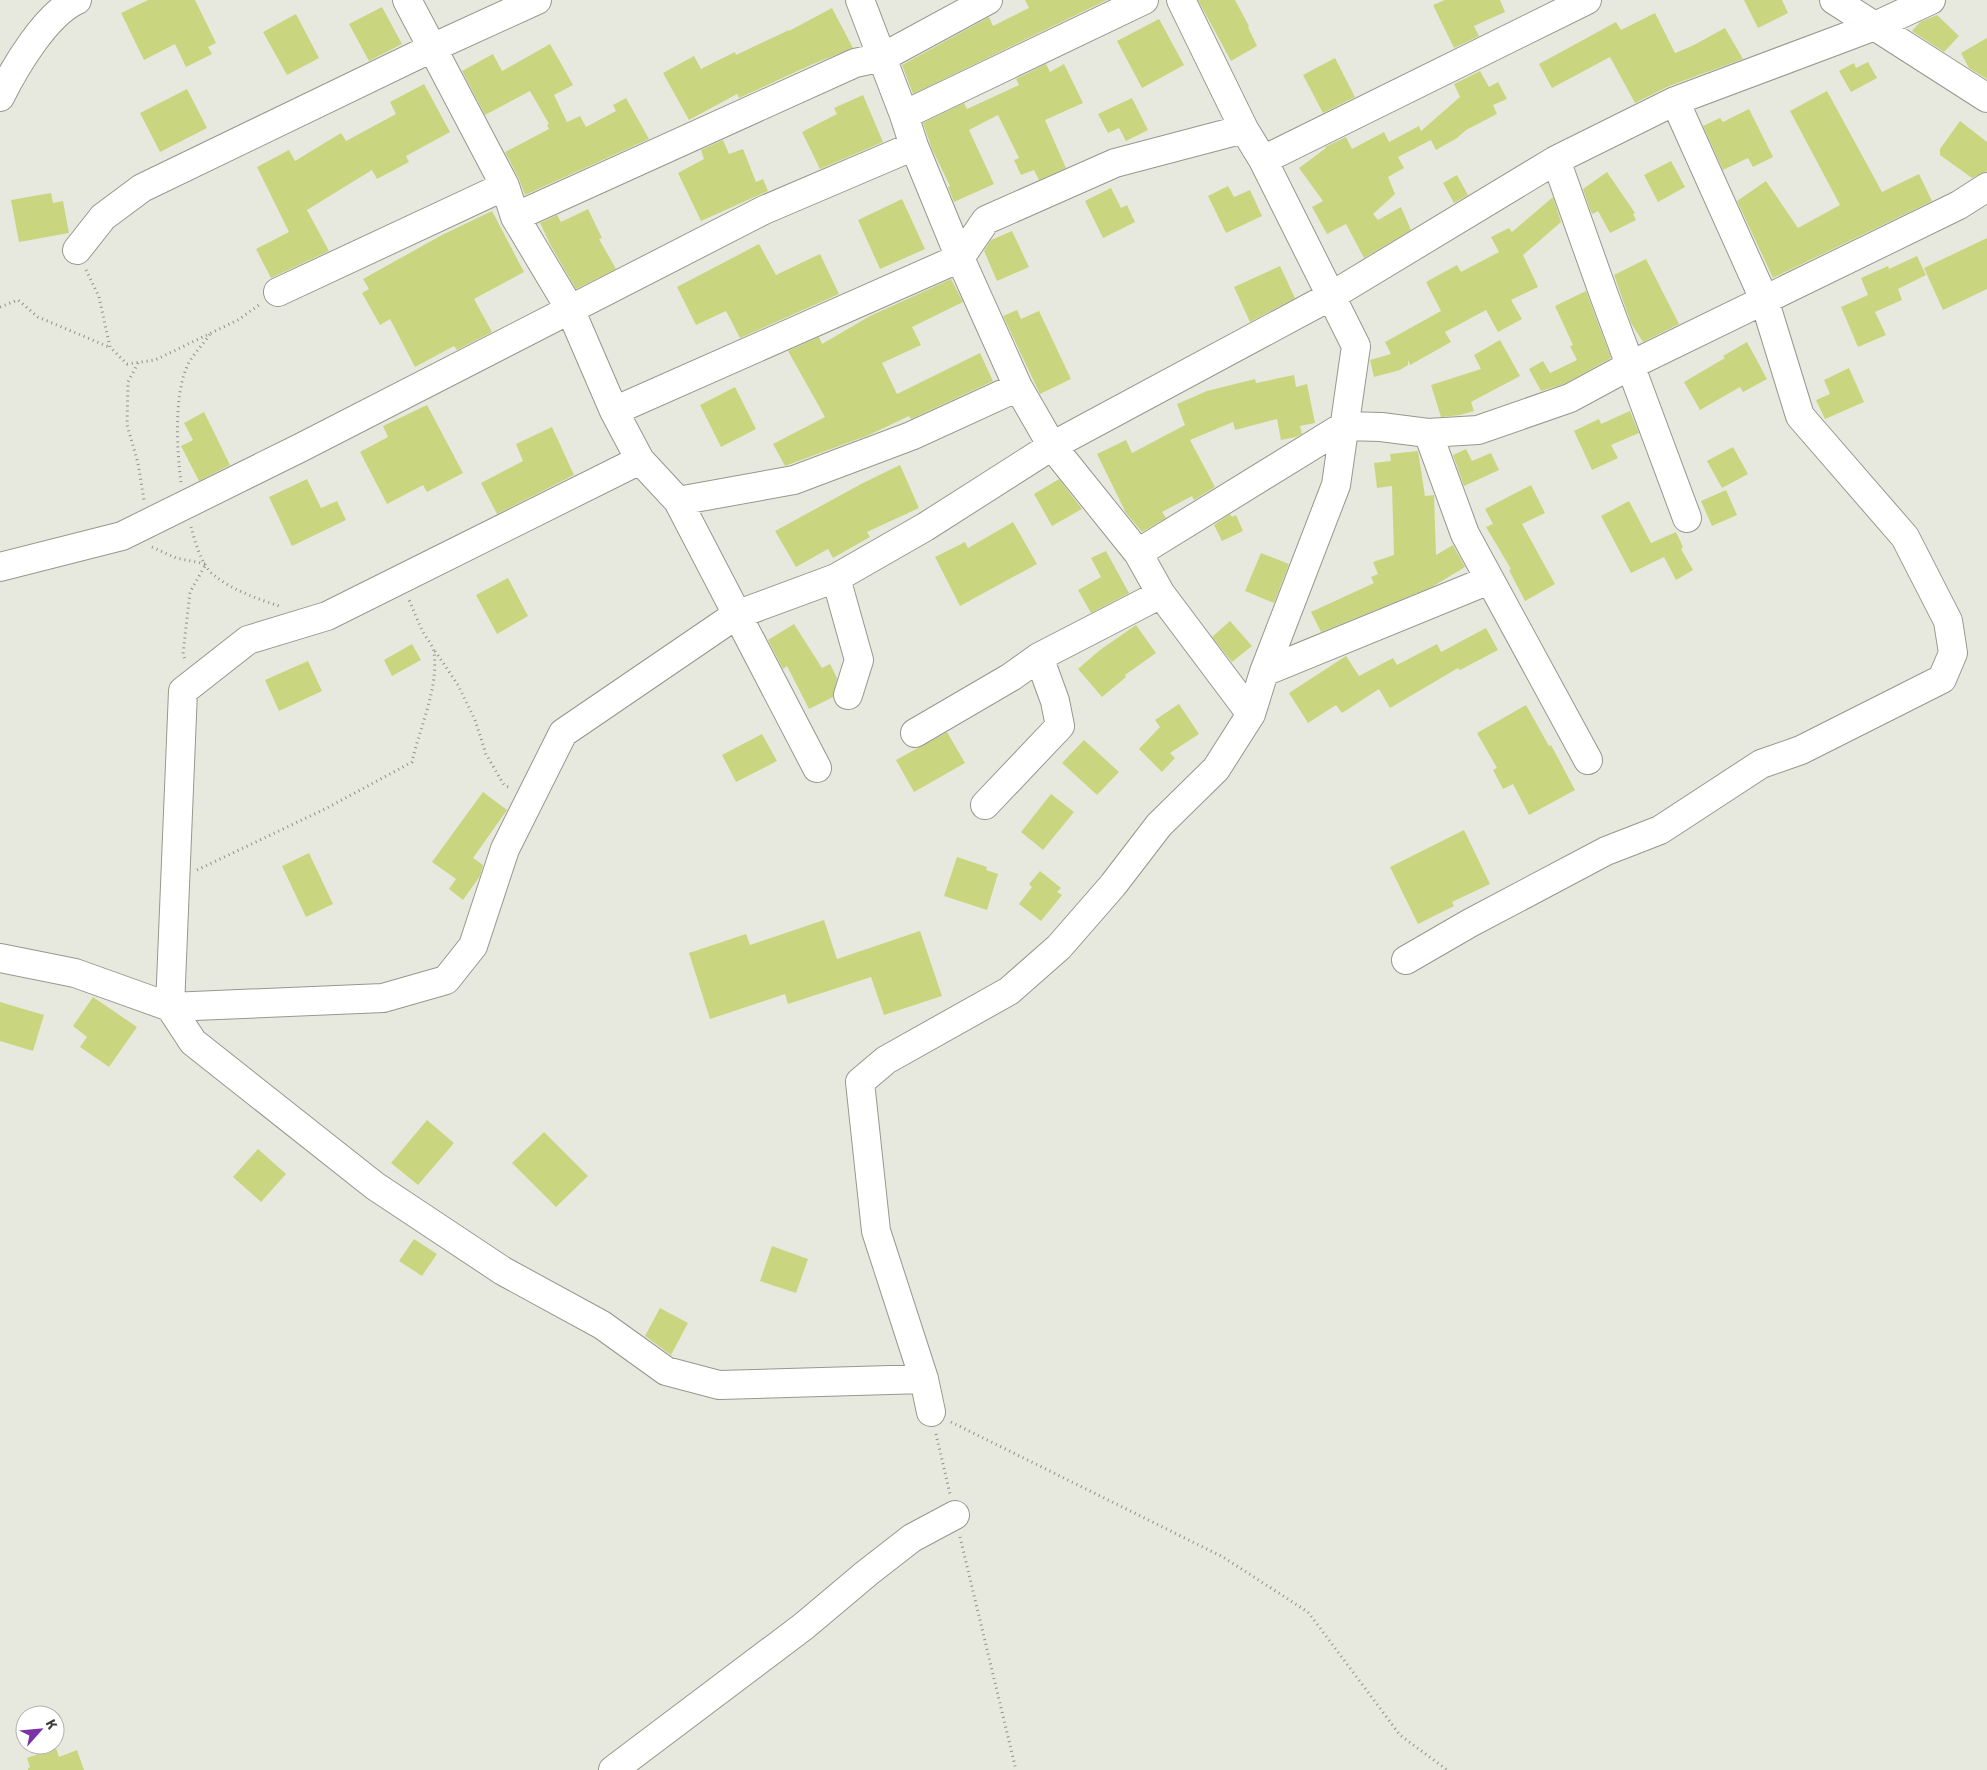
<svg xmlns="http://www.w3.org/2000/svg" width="1987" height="1770" font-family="Signika,sans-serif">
  <rect width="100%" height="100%" fill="#e7e9de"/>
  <path fill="#c9d67f" d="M148,0H195L216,43L208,47L212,54L186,67L175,44L144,60L121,13Z
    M1025,0H1107L913,94L902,65L989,17L993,26L1029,8Z
    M1198,0H1235L1249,26L1248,27L1257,46L1231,61Z
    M1445,0H1500L1505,12L1474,26L1479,36L1454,48L1433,5Z
    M1744,0H1782L1788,13L1758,28Z
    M382,7L402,44L369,61L349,24Z
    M832,8L853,48L813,64L739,98L737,94L689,120L663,73L694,56L701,69L735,52L736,55L789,30V31Z
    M1655,13L1675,53L1692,46L1725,28L1743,59L1669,86L1635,103L1610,57L1552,88L1539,64L1616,22L1621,30Z
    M296,14L319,58L287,75L263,32Z
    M1937,15L1959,36L1944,52L1912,31L1920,22Z
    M1159,19L1184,65L1142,88L1117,41Z
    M1987,38V79L1969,68L1961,53Z
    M550,44L573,85L554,95L567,122L580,116L586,127L616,111L613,105L626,98L649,139L525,195L519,179L505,152L549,129L547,125L549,124L530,91L485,115L462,71L493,54L502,71Z
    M1335,58L1355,97L1323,113L1303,75Z
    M1868,62L1877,78L1851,92L1839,71L1854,63L1856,68Z
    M1046,64L1050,72L1064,64L1083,103L1045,120L1066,168L1039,180L1034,170L1021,175L1014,160L1019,158L998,115L969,130L994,184L954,202L948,187L950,186L932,149L923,123L964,103L967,109L1019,85L1016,79Z
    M1480,71L1489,87L1498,82L1507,99L1493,105L1497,114L1466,130L1457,138L1436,150L1431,140L1398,157L1404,168L1388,177L1395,194L1373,214L1378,220L1401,207L1411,230L1364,258L1346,224L1327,234L1312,207L1323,201L1299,168L1326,148L1325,147L1346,137L1352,149L1384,132L1389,142L1419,126L1421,131L1460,97L1454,84Z
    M424,84L450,132L406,156L409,162L377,179L372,170L307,210L329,251L271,278L256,249L289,232L257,167L289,150L295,161L341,133L346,141L396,114L390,102Z
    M187,89L207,128L160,152L140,113Z
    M1827,91L1882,192L1919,174L1932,201L1773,278L1737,201L1766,181L1798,228L1840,205L1790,111Z
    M863,95L883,142L820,169L802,132L837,114L834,108Z
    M1132,98L1148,130L1126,141L1119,128L1108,133L1098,114Z
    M1749,109L1773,157L1753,167L1748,158L1723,170L1703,126L1720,118L1723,122Z
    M1960,121L1987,142V171L1972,178L1940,155V149Z
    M723,140L729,154L743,149L756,182L763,179L768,191L701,221L678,173L704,159L701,150Z
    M1671,161L1685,187L1658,202L1644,175Z
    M1607,172L1635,213L1633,214L1636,220L1610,233L1598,211L1593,214L1591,212L1583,189Z
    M1457,175L1468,195L1454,203L1443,183Z
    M1228,186L1234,197L1250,190L1262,216L1226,233L1208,196Z
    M1111,188L1121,208L1127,205L1135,222L1103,238L1085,201Z
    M51,193L53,203L63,201L69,233L19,242L11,200Z
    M1553,197L1561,222L1523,255L1538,287L1511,300L1522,319L1498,332L1486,310L1445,332L1451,342L1410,365L1408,360V365L1400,370L1374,377L1370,360L1391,354L1385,342L1441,311L1426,282L1457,265L1461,272L1499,252L1491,237L1509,228L1512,232Z
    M902,199L925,249L880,269L858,220Z
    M588,209L602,238L599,239L616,269L576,289L551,246L540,223L557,215L561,222Z
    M492,211L524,272L474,299L492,332L457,350L454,346L415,367L390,319L380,325L362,293L369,289L363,279L442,235Z
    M1012,231L1029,267L997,281L984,251L991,240Z
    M1987,238V289L1943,310L1924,268Z
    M759,244L776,275L820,254L839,294L740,338L726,311L696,325L677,287Z
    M1917,256L1926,275L1898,289L1902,300L1875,312L1886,335L1858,347L1841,307L1868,295L1861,278L1888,266L1889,269Z
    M1646,259L1679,324L1643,342L1631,323L1614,275Z
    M1280,266L1295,298L1250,322L1234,287Z
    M951,279L963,302L912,327L921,345L882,363L897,394L980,353L993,381L911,419L909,416L869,435L785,466L773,444L825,417L788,351L819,337L822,344L870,316Z
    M1586,291L1611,358L1564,384L1541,391L1529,369L1543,361L1550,373L1577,360L1570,346L1573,345L1555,306Z
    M1017,310L1021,319L1039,311L1071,379L1040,394L1003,316Z
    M1500,340L1520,376L1471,402L1474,411L1460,415L1441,417L1431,385L1481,369L1474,355Z
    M1747,342L1767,379L1743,392L1740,387L1700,410L1684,382L1725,358L1723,356Z
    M1849,368L1864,402L1825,419L1816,400L1830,394L1824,380Z
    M1294,375L1296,387L1307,384L1315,423L1300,426L1302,434L1296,437L1281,440L1277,419L1235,430L1233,422L1190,440L1215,487L1194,500L1192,496L1162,512L1166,518L1142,532L1126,513L1097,454L1126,440L1132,453L1185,425L1177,404L1207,391L1255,379L1256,383Z
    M735,387L756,429L721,447L700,405Z
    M427,405L463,473L427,492L423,485L387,504L360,452L388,437L383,426Z
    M1630,411L1639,433L1611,445L1618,458L1592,470L1574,431L1599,419L1601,424Z
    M204,412L230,465L199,481L181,446L193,440L184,423Z
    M552,427L574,475L497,514L481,483L523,461L516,444Z
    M1733,447L1748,474L1722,488L1707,461Z
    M1466,449L1472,461L1491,453L1499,470L1464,486L1453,455Z
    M1418,451L1425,496L1434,495L1436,555L1453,545L1465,567L1432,587L1321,632L1311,612L1374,583L1371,577L1378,574L1373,562L1394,555L1392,486L1377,488L1374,463L1391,461L1390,454Z
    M900,465L919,508L867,532L870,537L833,558L828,549L796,567L775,531L863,483Z
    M307,479L321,508L337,501L346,520L292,546L269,497Z
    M1059,479L1082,509L1052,526L1034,494Z
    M1531,485L1545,513L1522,524L1555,584L1525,601L1509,570L1511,569L1486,527L1493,524L1485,509Z
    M1726,490L1737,515L1712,526L1701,501Z
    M1629,501L1651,543L1676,532L1683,547L1681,549L1693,570L1676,580L1664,557L1631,573L1601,516Z
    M1230,514L1232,517L1236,515L1243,531L1222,541L1214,525Z
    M1013,522L1037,564L960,606L935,557L965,542L968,548Z
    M1106,551L1129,593L1091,613L1078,590L1101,577L1091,558Z
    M1261,553L1289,564L1274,603L1245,591Z
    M508,578L528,616L497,634L476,595Z
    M1230,621L1252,646L1232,662L1212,637Z
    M794,624L822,668L830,664L837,678L833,697L809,709L787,666L783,669L768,640Z
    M1136,625L1156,653L1125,675L1126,677L1102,697L1078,669L1100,650Z
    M1486,628L1498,650L1460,670L1458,668L1390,708L1379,689L1342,713L1336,705L1308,723L1289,693L1346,656L1359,676L1393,658L1397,665L1437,644L1441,652Z
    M412,644L421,660L392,676L384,660Z
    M308,661L322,691L279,711L265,680Z
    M1179,704L1199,734L1170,753L1175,758L1162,772L1139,749L1160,727L1155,720Z
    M1526,705L1549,746L1551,745L1575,790L1529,815L1513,784L1503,789L1493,770L1497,768L1477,733Z
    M947,732L965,763L914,792L896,760Z
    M762,734L777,761L736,782L722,755Z
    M1084,740L1119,772L1097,795L1062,763Z
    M483,792L507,810L473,858L483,865L480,876L463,900L449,889L456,879L432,862Z
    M1051,794L1074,812L1043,850L1021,832Z
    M1464,830L1490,884L1452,902L1454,906L1418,924L1390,867Z
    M309,853L333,904L306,917L282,866Z
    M957,857L987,867L986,870L998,874L987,910L944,896Z
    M1040,871L1061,888L1057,892L1062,895L1041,921L1019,904L1032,887L1029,884Z
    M824,920L837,959L920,931L942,996L884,1015L871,977L788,1004L785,994L710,1019L689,953L746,934L750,945Z
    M93,997L137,1027L109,1067L80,1047L87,1037L73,1026Z
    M0,1002L44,1015L33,1051L0,1041Z
    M427,1120L454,1143L418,1185L391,1163Z
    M544,1132L588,1176L556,1207L512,1163Z
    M258,1149L286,1174L261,1202L233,1177Z
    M414,1239L437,1254L422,1276L399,1261Z
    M772,1246L808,1259L796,1293L760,1281Z
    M660,1308L688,1323L671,1355L645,1336Z
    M56,1748L59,1757L77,1750L84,1770H28V1768L30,1767L27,1758Z"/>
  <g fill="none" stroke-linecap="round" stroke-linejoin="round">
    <defs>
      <path id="minor" d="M407,0L505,186L515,217L570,309L614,411L640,460L678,501L817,768
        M860,0L904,115L914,146L960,258L1018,387L1052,446L1138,553L1161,594L1251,714
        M1834,0L1987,98
        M0,97C15,67 46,14 77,0
        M904,115L1144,0
        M1263,160L1587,0
        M1556,160L1604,295L1687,518
        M515,217L855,63L883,57L988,0
        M77,250L103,217L142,188L432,48L537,0
        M278,292L505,186
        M614,411L960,258L986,220L1115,163L1244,129
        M1428,433L1465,534L1588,760
        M640,460L327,616L248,640L183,691L170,1007L193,1042L375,1186L503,1271L602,1325L666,1371L719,1385L924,1379
        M678,501L794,480L911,436L1018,387
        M1138,553L1344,426L1381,427L1428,433L1478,430L1570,398L1631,365L1959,205L1987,187
        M0,567L122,536L300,448L764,210L914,146
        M836,578L859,660L848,695
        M1264,672L1489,580
        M915,733L1011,677L1039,657
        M985,805L1060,726L1055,701L1039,657L1161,594
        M0,958L75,973L170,1007L383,998L446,980L473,946L505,849L563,733L736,615L836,578L925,527L1052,446L1331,296L1556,160L1675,101L1875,26L1931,0
        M1406,960L1470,923L1606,851L1660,830L1761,764L1801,750L1942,679L1953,653L1948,621L1905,537L1800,416L1764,299L1675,101
        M931,1412L924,1379L876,1231L860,1082L886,1060L1009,991L1059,947L1113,885L1159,825L1216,769L1251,714L1264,672L1336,485L1356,346L1263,160L1244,129L1181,0
        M613,1770L804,1626L867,1573L912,1538L955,1515"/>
    </defs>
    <use href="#minor" stroke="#96988e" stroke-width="30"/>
    <path stroke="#90928a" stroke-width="3" stroke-dasharray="1 4" stroke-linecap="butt" d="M86,270L99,297L110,347L127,364L155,360L238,320L259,305
      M0,307L18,300L38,317L109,347
      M138,363L128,382L127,425L138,463L144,500
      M181,482C177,451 174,399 186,369C190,357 203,345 210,334
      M191,527C195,542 202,567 215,576C232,590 258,599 279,606
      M152,547L176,558L206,564L190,592L183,654L185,660
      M435,651L458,685L475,720L486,754L504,785L511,788
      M197,870L327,808L412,762C419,729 439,688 434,652C433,645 426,638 423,632C418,622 414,611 409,600
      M951,1422L1223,1557L1308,1612L1400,1735L1447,1770
      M936,1434L950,1494
      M960,1537L1016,1770"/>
    <use href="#minor" stroke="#fff" stroke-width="28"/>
  </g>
  <g transform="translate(40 1730) rotate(63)"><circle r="24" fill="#ffffff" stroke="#b1b1af"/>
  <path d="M0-4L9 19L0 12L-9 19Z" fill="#7a33a7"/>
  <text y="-8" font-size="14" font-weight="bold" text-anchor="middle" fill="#3c3d38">K</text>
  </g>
</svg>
